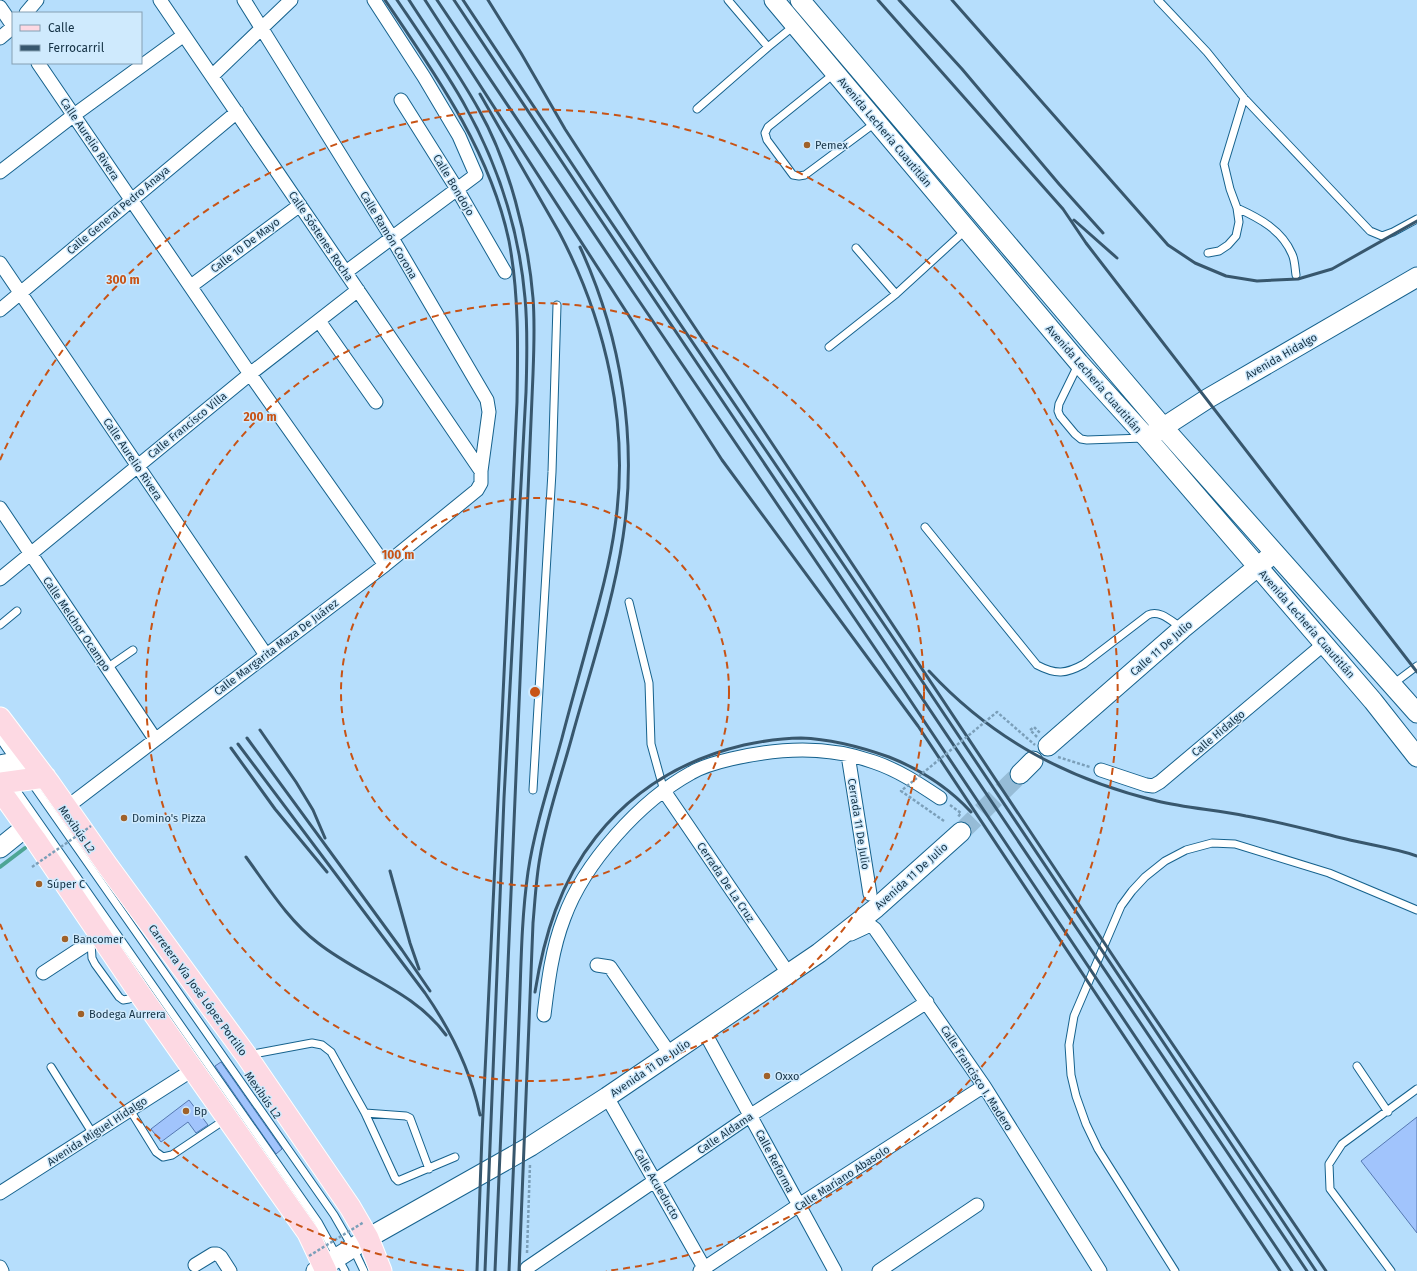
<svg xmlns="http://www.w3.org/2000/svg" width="1417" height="1271" font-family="'Fira Sans',sans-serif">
  <rect width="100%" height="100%" fill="#b6defc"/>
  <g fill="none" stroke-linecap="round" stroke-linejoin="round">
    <path stroke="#4da595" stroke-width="4" d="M0,867L25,848"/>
  </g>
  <path fill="#a1c4fc" stroke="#5578b2" d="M221,1062L282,1149L276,1154L215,1066Z
    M189,1100L208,1125L196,1133L188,1122L161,1142L151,1129Z
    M1417,1117V1233L1361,1161Z"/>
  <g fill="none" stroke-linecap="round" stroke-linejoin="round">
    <path stroke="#96bcd7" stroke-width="19" stroke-dasharray="19 10" stroke-linecap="butt" d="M961,832L1020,774"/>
    <defs>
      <path id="lane" d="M728,0L768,47L795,25
        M1158,0L1207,52L1244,98L1370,231L1382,236L1393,232L1417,219
        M835,73L768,127L765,133L767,140L793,175L799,176L805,175L875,123
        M697,109L768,47
        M1237,208C1259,218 1282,230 1292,254C1295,260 1295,269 1296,275
        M856,248L896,294
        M1208,253L1219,251L1228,245L1236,236L1239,222L1237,208L1230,189L1224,164L1244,98
        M829,347L896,294L967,229
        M1079,363L1059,404L1058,411L1060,416L1075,434L1081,439L1087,440L1144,438
        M925,527L1037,665C1056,675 1066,674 1084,664L1148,615C1160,609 1172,622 1182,628
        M629,602L649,683L651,744L664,791
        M0,625L17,611
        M107,668L133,650
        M1393,684L1417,666
        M0,739L15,761
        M31,782L334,1215L353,1248L364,1271
        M12,784L318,1222L345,1271
        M533,790L552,472L557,305
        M91,942L92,958L95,964L119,997L123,1000L129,999L138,995
        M248,1055L312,1043L322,1045L331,1052L365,1113L395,1178L398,1181L455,1157
        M1357,1066L1388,1112
        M51,1067L93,1134
        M130,1110L156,1152L163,1157L172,1155L226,1119
        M365,1113L406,1116L410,1118L429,1169
        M1175,1271L1098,1149L1086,1124L1076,1096L1071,1075L1069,1045L1074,1016L1121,906L1132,891L1145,877L1165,861L1186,850L1212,843L1235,844L1329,873L1417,910
        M1391,1271L1330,1189L1329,1164L1342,1144L1417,1089"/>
      <path id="street" d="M160,0L481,471
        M0,7L13,26
        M26,13L37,0
        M0,38L13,27
        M38,63L250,374L385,565
        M212,76L291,0
        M401,100L457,189L505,272
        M0,172L74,115L184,35
        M0,263L266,655
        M346,272L476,175L459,136L424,77L374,0
        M191,286L300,205
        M0,310L237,112
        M319,321L376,402
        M0,508L155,739
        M0,579L250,374L358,290
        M848,755L870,894
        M1101,770L1146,785L1153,786L1160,782L1324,644
        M664,791L788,973
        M67,807L385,565L477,490L481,483V471L489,412L487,400L392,238L244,0
        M851,934L866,927L871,926L875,929L984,1086L1100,1271
        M597,965L610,967L670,1054
        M43,973L101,935
        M544,1015C548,982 552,949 564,918C584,863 640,801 691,773C703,766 718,762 731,759C779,748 826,745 874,762C898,770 919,784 940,798
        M704,1031L835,1271
        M607,1097L706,1271
        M0,1193L194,1069
        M195,1265L213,1254H217L221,1257L230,1271
        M0,1267L2,1271
        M527,1268L751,1115L927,1002
        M700,1271L799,1205L984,1086
        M879,1271L977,1205"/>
      <path id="secondary" d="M774,0L1079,363L1147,438L1258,567L1373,701L1417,757
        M800,0L1163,427L1417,713
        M1153,434L1207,399L1417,277
        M1048,746L1182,629L1267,559
        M0,765L31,759
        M1020,774L1033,761
        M0,848L26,827
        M316,1271L368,1238L531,1146L607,1097L819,953L876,908L961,832"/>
      <path id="primary" d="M0,718L50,784L107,865L246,1055L350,1207L368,1238L381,1271
        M0,783L45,777
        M0,790L35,839L140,994L308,1233L326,1271"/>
    </defs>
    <use href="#lane" stroke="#16628d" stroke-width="9"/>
    <use href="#street" stroke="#16628d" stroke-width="15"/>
    <use href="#secondary" stroke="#16628d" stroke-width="21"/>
    <use href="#primary" stroke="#fff" stroke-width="23"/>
    <path stroke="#7b9fb9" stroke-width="2.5" stroke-dasharray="3 2" stroke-linecap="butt" d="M1037,737L1030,730L1034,727L1040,733
      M1058,757L1090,767
      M950,805L961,813L958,817
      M527,1253L530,1164"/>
    <use href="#lane" stroke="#fff" stroke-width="7"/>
    <use href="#street" stroke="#fff" stroke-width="13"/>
    <use href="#secondary" stroke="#fff" stroke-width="19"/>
    <use href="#primary" stroke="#fdd9e3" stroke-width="21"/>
    <path stroke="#38576d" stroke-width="3" d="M385,0C436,75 490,151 509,241C519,294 518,348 517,402L482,1135L477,1271
      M397,0C420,34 443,67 463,102C497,162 519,229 525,298C528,329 527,360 526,392L504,798L485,1271
      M409,0C432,36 458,72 479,110C509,163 528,237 533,298C535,323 534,348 533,374L495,1271
      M425,0L722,460L918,726L1280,1271
      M437,0L633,292L902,688L1292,1271
      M454,0L588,201L1307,1271
      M463,0L594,197L900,648L1316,1271
      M488,0L521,53L565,129L650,260L1121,968L1326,1271
      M878,0L1063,209L1086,243L1417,672
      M899,0L962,69L1059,184L1103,233
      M952,0L1168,245L1195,263L1226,276L1257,281L1298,279L1332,269L1417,221
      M480,94L559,232C606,321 630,426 615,526C610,563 600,599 590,635C581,669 571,703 562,738C550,782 535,826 528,872C521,921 521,971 519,1021C516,1104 513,1188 509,1271
      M1074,220L1117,258
      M929,671C992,739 1067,779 1157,801C1186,808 1217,810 1246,816C1280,822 1313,831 1346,839C1370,845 1394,848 1417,856
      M260,730L296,782L313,810L325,838
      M247,738L402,950L430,991
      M238,744L425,993C450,1029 471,1072 480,1115
      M231,748L275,809L327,872
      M246,857C268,887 288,920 318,943C360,976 414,991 446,1035
      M390,871L410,943L419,969
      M535,992C544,936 560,882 596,837C634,789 685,759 744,745C763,741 782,738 801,738C831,739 861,747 889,757C919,769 949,788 971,812
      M519,1271L533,923C535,901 536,879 540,857C547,815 562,774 573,733C591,668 613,603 623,537C638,439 621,336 580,247"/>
    <path stroke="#7b9fb9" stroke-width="2.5" stroke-dasharray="3 2" stroke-linecap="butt" d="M944,821L901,791L997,712L1035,745
      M32,867L91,826
      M309,1256L364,1222"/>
  </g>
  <g fill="none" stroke="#c85315" stroke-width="2" stroke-dasharray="7 5">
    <circle cx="535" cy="692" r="194"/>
    <circle cx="535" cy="692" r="389"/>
    <path d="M464 1271A583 583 0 0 1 0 924M0 460A583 583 0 1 1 606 1271"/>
  </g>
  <g fill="#a06128" stroke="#cfeafd" stroke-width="1.5">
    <circle cx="807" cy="145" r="4"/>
    <circle cx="124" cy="818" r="4"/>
    <circle cx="39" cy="884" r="4"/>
    <circle cx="65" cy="939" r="4"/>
    <circle cx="81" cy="1014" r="4"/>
    <circle cx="767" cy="1076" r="4"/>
    <circle cx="186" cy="1111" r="4"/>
  </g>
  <g text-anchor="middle" stroke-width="3" stroke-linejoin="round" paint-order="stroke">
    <g font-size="11" fill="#153245" stroke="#cfeafd">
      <text transform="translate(885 132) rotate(50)" y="4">Avenida Lecheria Cuautitlán</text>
      <text transform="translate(90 139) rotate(56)" y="4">Calle Aurelio Rivera</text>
      <text transform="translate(454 185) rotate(59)" y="4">Calle Bondojo</text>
      <text transform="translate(118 210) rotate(-40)" y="4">Calle General Pedro Anaya</text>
      <text transform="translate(389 235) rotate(59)" y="4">Calle Ramón Corona</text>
      <text transform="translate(321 236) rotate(56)" y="4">Calle Sóstenes Rocha</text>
      <text transform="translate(245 245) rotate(-37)" y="4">Calle 10 De Mayo</text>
      <text transform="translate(1281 356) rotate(-30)" y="4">Avenida Hidalgo</text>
      <text transform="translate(1094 379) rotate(49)" y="4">Avenida Lecheria Cuautitlán</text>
      <text transform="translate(187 425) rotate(-39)" y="4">Calle Francisco Villa</text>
      <text transform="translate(133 459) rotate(56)" y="4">Calle Aurelio Rivera</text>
      <text transform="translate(77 624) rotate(56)" y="4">Calle Melchor Ocampo</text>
      <text transform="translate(1307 624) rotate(49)" y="4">Avenida Lecheria Cuautitlán</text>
      <text transform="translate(276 647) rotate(-37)" y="4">Calle Margarita Maza De Juárez</text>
      <text transform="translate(1161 648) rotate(-41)" y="4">Calle 11 De Julio</text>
      <text transform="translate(1218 733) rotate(-40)" y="4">Calle Hidalgo</text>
      <text transform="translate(859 824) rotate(81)" y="4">Cerrada 11 De Julio</text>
      <text transform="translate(77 829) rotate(55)" y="4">Mexibús L2</text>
      <text transform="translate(911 876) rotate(-42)" y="4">Avenida 11 De Julio</text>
      <text transform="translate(726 882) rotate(56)" y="4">Cerrada De La Cruz</text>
      <text transform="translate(198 990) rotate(54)" y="4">Carretera Vía José López Portillo</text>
      <text transform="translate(650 1068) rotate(-34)" y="4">Avenida 11 De Julio</text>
      <text transform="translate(977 1078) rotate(57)" y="4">Calle Francisco I. Madero</text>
      <text transform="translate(263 1095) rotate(55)" y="4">Mexibús L2</text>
      <text transform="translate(97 1131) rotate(-33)" y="4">Avenida Miguel Hidalgo</text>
      <text transform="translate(725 1133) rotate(-34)" y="4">Calle Aldama</text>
      <text transform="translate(775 1161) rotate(62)" y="4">Calle Reforma</text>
      <text transform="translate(842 1178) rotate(-33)" y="4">Calle Mariano Abasolo</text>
      <text transform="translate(657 1184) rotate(60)" y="4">Calle Acueducto</text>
    </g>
    <g font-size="11" fill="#153245" stroke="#cfeafd" text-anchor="start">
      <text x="815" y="149">Pemex</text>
      <text x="132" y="822">Domino's Pizza</text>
      <text x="47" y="888">Súper C</text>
      <text x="73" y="943">Bancomer</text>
      <text x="89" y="1018">Bodega Aurrera</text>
      <text x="775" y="1080">Oxxo</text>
      <text x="194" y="1115">Bp</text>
    </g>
  </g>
  <circle cx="535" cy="692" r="6" fill="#c85315" stroke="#cfeafd" stroke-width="2"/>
  <g font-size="12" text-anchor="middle" font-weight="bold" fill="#c85315" stroke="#cfeafd" stroke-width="3" stroke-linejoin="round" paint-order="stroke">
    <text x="123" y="284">300 m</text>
    <text x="260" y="421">200 m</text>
    <text x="398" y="559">100 m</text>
  </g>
  <rect x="12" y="12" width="130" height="52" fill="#cfeafd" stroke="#85a0b3"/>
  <rect x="20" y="25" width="20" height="6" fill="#fdd9e3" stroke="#85a0b3"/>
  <text x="48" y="32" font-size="12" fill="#153245">Calle</text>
  <rect x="20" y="45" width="20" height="6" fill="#38576d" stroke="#85a0b3"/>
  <text x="48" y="52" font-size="12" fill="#153245">Ferrocarril</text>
</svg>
